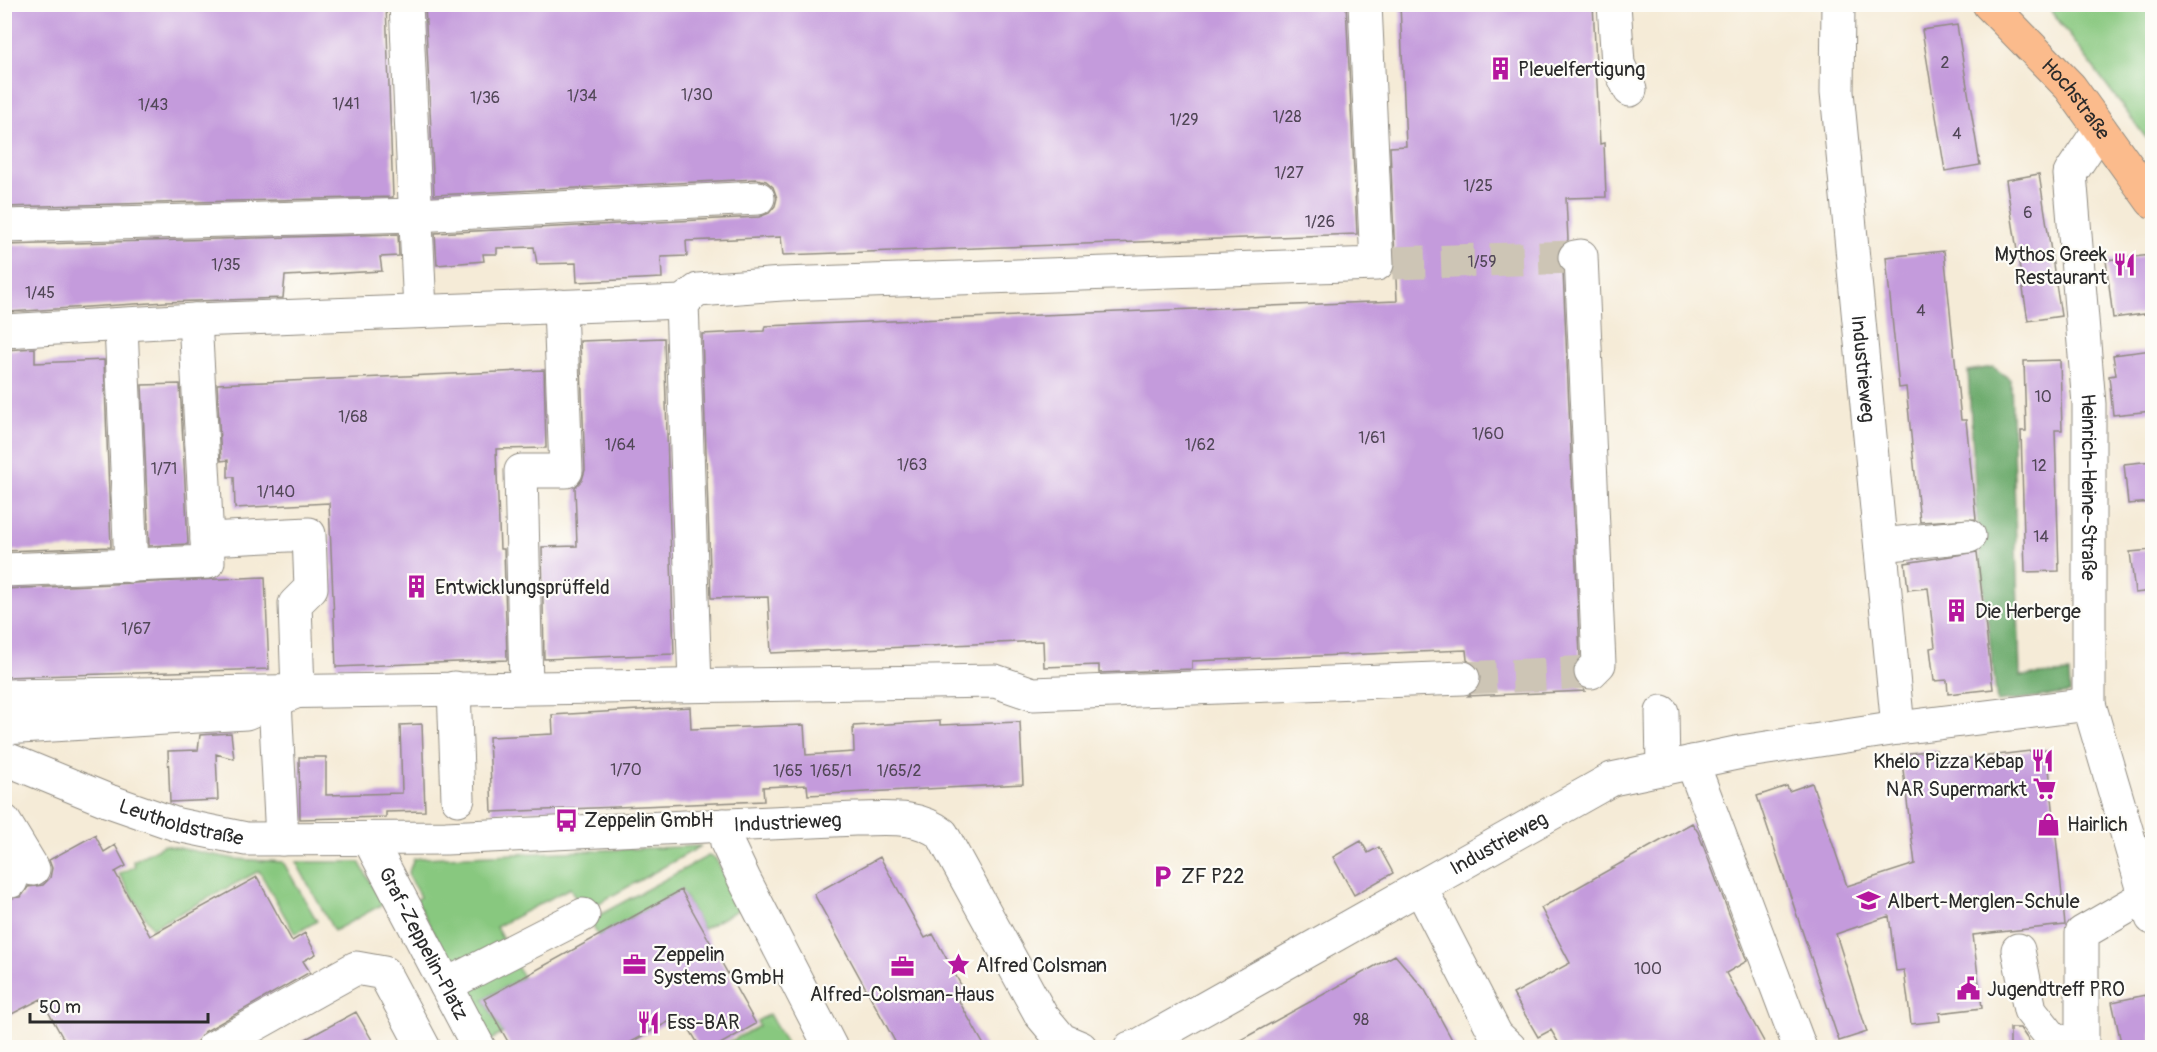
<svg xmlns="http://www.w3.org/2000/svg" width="2157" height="1052" font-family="Pangolin,sans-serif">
  <rect width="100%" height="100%" fill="#fdfcf7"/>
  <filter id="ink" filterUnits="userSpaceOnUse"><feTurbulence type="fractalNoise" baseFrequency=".0167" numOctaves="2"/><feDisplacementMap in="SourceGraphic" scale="12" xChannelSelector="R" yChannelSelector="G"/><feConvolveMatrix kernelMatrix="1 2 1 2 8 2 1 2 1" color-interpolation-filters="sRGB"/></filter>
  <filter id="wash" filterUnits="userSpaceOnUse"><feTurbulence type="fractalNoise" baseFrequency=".008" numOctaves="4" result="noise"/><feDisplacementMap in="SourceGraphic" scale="24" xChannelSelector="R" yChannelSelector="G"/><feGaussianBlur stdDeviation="1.35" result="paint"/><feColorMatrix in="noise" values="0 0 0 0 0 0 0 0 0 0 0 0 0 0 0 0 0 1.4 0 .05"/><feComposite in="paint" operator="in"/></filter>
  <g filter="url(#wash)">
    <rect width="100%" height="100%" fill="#f5ebd7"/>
    <path fill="#88c87f" stroke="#5a7a55" stroke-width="1.5" d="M2047,5H2152V146Z
      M164,845L235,859L283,862L317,921L295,934L259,871L152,928L119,874L135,866L133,861Z
      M701,846L583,912L570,888L496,927L504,942L454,970L416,900L420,897L408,874L414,859L421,858Z
      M708,856L715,858L743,907L703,929L681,890L598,936L590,920Z
      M296,862H359L383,904L334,931Z
      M514,961L523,977L484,999L503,1033L491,1040L465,988Z
      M769,1014L788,1047H720L759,1026L757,1021Z"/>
    <path fill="#6eac6e" stroke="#4c6c4c" stroke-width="1.5" d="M1993,367L2011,380L2020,676L2069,673L2070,693L1997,702L1979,547L1968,371Z"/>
    <g id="blocks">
      <path fill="#c49bdc" d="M4,4H386L393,197L4,207Z
        M425,4H1346L1357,234L783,255L781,237L686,241L687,256L661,257L662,278L577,282L576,263L537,264L534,247L497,248V254H483L484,261L437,265L435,233L759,217L769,213L775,206L777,198L773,187L766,181L757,179L434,195Z
        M1400,4H1593L1600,144L1604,143L1606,197L1566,198L1568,240L1558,250L1556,260L1563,271L1580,657L1573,667V676L1585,691L1468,696L1479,687L1482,677L1479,668L1467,660L1466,650L1192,661V669L1099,673V665L1044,667L1043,641L771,653L768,597L711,598L702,334L764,331L765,326L1397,301L1390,147L1406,146Z
        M1957,25L1980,165L1945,171L1922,30Z
        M2039,174L2061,316L2028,321L2006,180Z
        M398,234L399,256L380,257L382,271L285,276L283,298L166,302L9,312L5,245Z
        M1944,251L1961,420H1966L1976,519L1920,522L1906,387L1899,388L1886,257Z
        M2151,255L2152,313L2113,318L2106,260Z
        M664,338L674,654L544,659L542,547L577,546L575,487L582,480L585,470L580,341Z
        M35,348V363L104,360L111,547L4,551V350Z
        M2152,350V411L2113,415L2109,376L2116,375L2113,355Z
        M2060,360L2062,430H2055L2059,571L2025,572L2021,431H2026L2024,361Z
        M544,370L546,448L496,449L500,549H504L507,660L336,667L329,503L235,508L234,477H228V460L221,461L217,384Z
        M180,384L188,544L149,546L142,385Z
        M2152,461V502L2128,504L2124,464Z
        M2152,550V591L2135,593L2130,552Z
        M1977,552L1993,689L1948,694L1947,680L1934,681L1930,648L1935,647L1928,588L1908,590L1905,563Z
        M265,577L269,669L4,677V589Z
        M690,707L691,729L804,725L806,755L854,752L853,726L940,721V725L1020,722L1023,784L808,795L807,785L763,787L764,801L492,812L489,737L553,734L552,715Z
        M422,724L425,811L386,812V817L300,819L299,757H326V795L402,793L400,725Z
        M231,733L234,759L216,754L218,800L170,802L168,751L198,750L200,735Z
        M2047,749L2065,925L1973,935L1982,1008L1939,1013L1940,1021L1911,1024L1904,970L1896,971L1889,916L1836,934L1867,1032L1839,1041L1757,796L1787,786L1789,791L1812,783L1847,886L1915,864L1901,754L1936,750L1938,762Z
        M1692,823L1698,832L1747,961L1726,973L1767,1047H1561L1551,1030L1538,1037L1513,994L1570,963L1541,908Z
        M95,835L104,852L115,845L126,866L115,872L150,936L257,877L292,941L305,933L316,954L303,961L310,972L204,1032L195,1044L189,1047H68L41,999L4,1018V898L21,897L28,887L43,885L50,878L52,868L49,860Z
        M1361,841L1368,853L1379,847L1393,873L1354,895L1333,857Z
        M880,857L925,938L933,934L967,996L959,1001L985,1047H898L814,894Z
        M681,890L756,1024L715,1047H700L681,1015L622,1047H511L484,999Z
        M1395,955L1425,990L1456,1047H1228Z
        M2146,995L2152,1025V1047H2122L2112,1002Z
        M356,1012L376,1047H291Z
        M2010,1028H2020L2033,1047H2010Z"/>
    </g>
  </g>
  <g filter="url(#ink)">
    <use href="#blocks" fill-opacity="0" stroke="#908b81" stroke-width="1.5"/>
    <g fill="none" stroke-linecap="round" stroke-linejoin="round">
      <path stroke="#cdc5b5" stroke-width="33" stroke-dasharray="33 16" stroke-linecap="butt" d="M1392,263L1575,257
        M1463,678L1591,672"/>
      <defs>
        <g id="minor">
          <path d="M406,4L420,311"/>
          <path d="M1614,4L1618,64L1630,90"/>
          <path id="s1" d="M1838,4L1837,92L1898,728"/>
          <path id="s2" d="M2100,129L2070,174L2089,404V704L2152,918"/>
          <path d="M4,226L415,215L758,198"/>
          <path d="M1575,257L1581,256L1599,664L1591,672"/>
          <path d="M682,302L695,685"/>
          <path d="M121,325L131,566"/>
          <path d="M4,331L195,320L682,302L698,290L782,284L1377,264L1365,4"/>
          <path d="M1881,545L1969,536"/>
          <path d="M4,570L208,562L207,539"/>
          <path d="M526,687L521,471H566L560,306"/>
          <path d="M454,688L458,799"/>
          <path d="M4,696L995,681L1033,694L1463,678"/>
          <path d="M275,701L282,839"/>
          <path d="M1662,712L1663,769"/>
          <path d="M4,728L246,713L298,691L295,604L311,588L309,534L207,539L195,320"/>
          <path id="s3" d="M4,758L109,801L178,825L246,839L446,838L855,819C886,819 917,814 942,834L1041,1015L1062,1040L1081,1048"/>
          <path d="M1692,762L1800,1048"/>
          <path d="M4,821L33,869"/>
          <path d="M724,825L727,843L744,879L831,1048"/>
          <path id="s4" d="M369,839L479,1048"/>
          <path d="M4,870L11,881"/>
          <path d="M1420,887L1496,1035L1510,1048"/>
          <path d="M2018,950L2030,1010L2053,1039L2082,1047"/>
          <path d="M446,985L583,915"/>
          <path d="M213,1048L356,968L384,973L424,1048"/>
          <path id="s5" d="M1130,1048L1138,1046L1612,779L1741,752L1898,728L2089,704"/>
          <path d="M2082,1048V933L2146,896"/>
        </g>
        <g id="major">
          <path id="s6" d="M1989,4L2070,87L2152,201"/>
        </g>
      </defs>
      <use href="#minor" stroke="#908b81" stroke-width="35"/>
      <use href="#major" stroke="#908b81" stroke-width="35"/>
      <use href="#minor" stroke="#fff" stroke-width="33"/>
      <use href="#major" stroke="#fbbb8c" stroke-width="33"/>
    </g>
  </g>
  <defs>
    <symbol id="building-bare" viewBox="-9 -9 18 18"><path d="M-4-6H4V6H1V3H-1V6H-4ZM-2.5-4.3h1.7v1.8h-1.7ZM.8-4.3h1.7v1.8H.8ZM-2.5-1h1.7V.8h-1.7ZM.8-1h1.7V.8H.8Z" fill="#b5179e" stroke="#fdfcf7" stroke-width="2.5" paint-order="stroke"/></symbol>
    <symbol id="restaurant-bare" viewBox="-9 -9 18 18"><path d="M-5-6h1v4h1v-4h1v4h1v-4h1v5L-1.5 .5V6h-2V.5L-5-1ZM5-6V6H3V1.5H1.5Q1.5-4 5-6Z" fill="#b5179e" stroke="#fdfcf7" stroke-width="2.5" paint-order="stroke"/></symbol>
    <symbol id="supermarket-bare" viewBox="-9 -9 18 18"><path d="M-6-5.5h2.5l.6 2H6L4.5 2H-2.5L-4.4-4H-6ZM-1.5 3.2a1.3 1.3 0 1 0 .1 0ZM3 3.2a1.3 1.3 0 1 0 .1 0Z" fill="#b5179e" stroke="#fdfcf7" stroke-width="2.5" paint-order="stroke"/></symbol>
    <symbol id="bus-bare" viewBox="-9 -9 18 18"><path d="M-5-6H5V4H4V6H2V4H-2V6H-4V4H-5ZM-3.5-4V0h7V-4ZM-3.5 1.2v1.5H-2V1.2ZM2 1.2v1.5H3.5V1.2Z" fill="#b5179e" stroke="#fdfcf7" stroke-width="2.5" paint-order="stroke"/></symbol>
    <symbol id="shop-bare" viewBox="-9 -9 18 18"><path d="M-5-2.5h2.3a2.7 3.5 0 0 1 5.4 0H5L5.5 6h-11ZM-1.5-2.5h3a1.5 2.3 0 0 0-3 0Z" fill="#b5179e" stroke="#fdfcf7" stroke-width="2.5" paint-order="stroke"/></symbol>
    <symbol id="parking-bare" viewBox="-9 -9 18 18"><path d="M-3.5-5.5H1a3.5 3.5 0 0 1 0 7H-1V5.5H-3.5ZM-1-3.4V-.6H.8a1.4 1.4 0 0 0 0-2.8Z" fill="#b5179e" stroke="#fdfcf7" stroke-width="2.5" paint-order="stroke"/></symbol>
    <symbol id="school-bare" viewBox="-9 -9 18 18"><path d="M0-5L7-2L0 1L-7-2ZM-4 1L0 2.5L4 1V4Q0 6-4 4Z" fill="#b5179e" stroke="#fdfcf7" stroke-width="2.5" paint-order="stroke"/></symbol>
    <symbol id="office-bare" viewBox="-9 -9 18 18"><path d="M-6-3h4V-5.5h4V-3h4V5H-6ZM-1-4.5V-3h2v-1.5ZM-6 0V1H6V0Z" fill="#b5179e" stroke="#fdfcf7" stroke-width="2.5" paint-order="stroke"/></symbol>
    <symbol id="sight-bare" viewBox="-9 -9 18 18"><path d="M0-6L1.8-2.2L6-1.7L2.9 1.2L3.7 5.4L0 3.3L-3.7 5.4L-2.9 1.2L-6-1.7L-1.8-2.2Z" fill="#b5179e" stroke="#fdfcf7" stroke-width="2.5" paint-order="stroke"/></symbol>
    <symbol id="civic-bare" viewBox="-9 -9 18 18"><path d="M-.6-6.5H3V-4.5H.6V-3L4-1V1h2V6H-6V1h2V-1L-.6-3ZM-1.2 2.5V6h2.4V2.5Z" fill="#b5179e" stroke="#fdfcf7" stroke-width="2.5" paint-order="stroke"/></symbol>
  </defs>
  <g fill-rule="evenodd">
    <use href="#building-bare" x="1484" y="52" width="33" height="33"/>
    <use href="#restaurant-bare" x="2108" y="248" width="33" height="33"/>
    <use href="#building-bare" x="400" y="570" width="33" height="33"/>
    <use href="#building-bare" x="1940" y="594" width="33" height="33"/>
    <use href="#restaurant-bare" x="2026" y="744" width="33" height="33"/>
    <use href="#supermarket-bare" x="2028" y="772" width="33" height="33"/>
    <use href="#bus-bare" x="550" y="804" width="33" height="33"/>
    <use href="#shop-bare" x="2032" y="808" width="33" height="33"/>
    <use href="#parking-bare" x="1146" y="860" width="33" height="33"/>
    <use href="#school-bare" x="1852" y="884" width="33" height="33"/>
    <use href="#office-bare" x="618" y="948" width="33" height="33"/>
    <use href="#sight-bare" x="942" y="948" width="33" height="33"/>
    <use href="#office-bare" x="886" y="950" width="33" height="33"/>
    <use href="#civic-bare" x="1952" y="972" width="33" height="33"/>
    <use href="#restaurant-bare" x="632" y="1006" width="33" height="33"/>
  </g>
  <g text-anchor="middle" stroke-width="4.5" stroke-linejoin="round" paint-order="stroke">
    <g font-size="16" fill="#514757">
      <text x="1945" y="68">2</text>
      <text x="697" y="100">1/30</text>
      <text x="582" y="101">1/34</text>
      <text x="485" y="103">1/36</text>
      <text x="346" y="109">1/41</text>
      <text x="153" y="110">1/43</text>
      <text x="1287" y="122">1/28</text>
      <text x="1184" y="125">1/29</text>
      <text x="1957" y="139">4</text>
      <text x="1289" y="178">1/27</text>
      <text x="1478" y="191">1/25</text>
      <text x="2028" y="218">6</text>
      <text x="1320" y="227">1/26</text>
      <text x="1482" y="267">1/59</text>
      <text x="226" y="270">1/35</text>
      <text x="40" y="298">1/45</text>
      <text x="1921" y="316">4</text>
      <text x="2043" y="402">10</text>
      <text x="353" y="422">1/68</text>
      <text x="1488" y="439">1/60</text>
      <text x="1372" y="443">1/61</text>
      <text x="620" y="450">1/64</text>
      <text x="1200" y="450">1/62</text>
      <text x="912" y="470">1/63</text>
      <text x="2039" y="471">12</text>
      <text x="164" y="474">1/71</text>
      <text x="276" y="497">1/140</text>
      <text x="2041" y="542">14</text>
      <text x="136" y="634">1/67</text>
      <text x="626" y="775">1/70</text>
      <text x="788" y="776">1/65</text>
      <text x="831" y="776">1/65/1</text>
      <text x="899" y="776">1/65/2</text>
      <text x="1648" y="974">100</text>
      <text x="1361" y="1025">98</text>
    </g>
    <g font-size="20" fill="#2b2b2b" stroke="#fdfcf7" text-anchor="start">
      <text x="1518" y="76">Pleuelfertigung</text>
      <text x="2107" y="261" text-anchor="end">Mythos Greek<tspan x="2107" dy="23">Restaurant</tspan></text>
      <text x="435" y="594">Entwicklungsprüffeld</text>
      <text x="1975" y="618">Die Herberge</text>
      <text x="2024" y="768" text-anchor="end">Khelo Pizza Kebap</text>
      <text x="2027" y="796" text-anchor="end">NAR Supermarkt</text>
      <text x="584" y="827">Zeppelin GmbH</text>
      <text x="2067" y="831">Hairlich</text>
      <text x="1181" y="883">ZF P22</text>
      <text x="1887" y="908">Albert-Merglen-Schule</text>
      <text x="653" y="961">Zeppelin<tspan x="653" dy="23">Systems GmbH</tspan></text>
      <text x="976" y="972">Alfred Colsman</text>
      <text x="1987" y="996">Jugendtreff PRO</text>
      <text x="902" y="1001" text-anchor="middle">Alfred-Colsman-Haus</text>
      <text x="667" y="1029">Ess-BAR</text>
    </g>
    <g font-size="20" fill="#2b2b2b" stroke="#fdfcf7">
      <text dy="7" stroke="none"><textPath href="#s6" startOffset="129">Hochstraße</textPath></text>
      <text dy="7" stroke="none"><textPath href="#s1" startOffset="366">Industrieweg</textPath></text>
      <text dy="7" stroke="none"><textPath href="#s2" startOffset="368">Heinrich-Heine-Straße</textPath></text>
      <text dy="7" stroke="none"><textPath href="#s3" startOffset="189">Leutholdstraße</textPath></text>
      <text dy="7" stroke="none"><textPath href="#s3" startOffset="798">Industrieweg</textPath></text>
      <text dy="7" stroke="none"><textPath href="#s5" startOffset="422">Industrieweg</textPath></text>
      <text dy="7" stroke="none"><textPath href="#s4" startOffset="118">Graf-Zeppelin-Platz</textPath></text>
    </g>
  </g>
  <rect width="2157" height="1052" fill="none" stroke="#fdfcf7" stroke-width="24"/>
  <path d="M30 1013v9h178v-9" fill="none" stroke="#2b2b2b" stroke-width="3"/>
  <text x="39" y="1013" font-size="18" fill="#2b2b2b" stroke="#fdfcf7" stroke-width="4.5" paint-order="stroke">50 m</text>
</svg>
